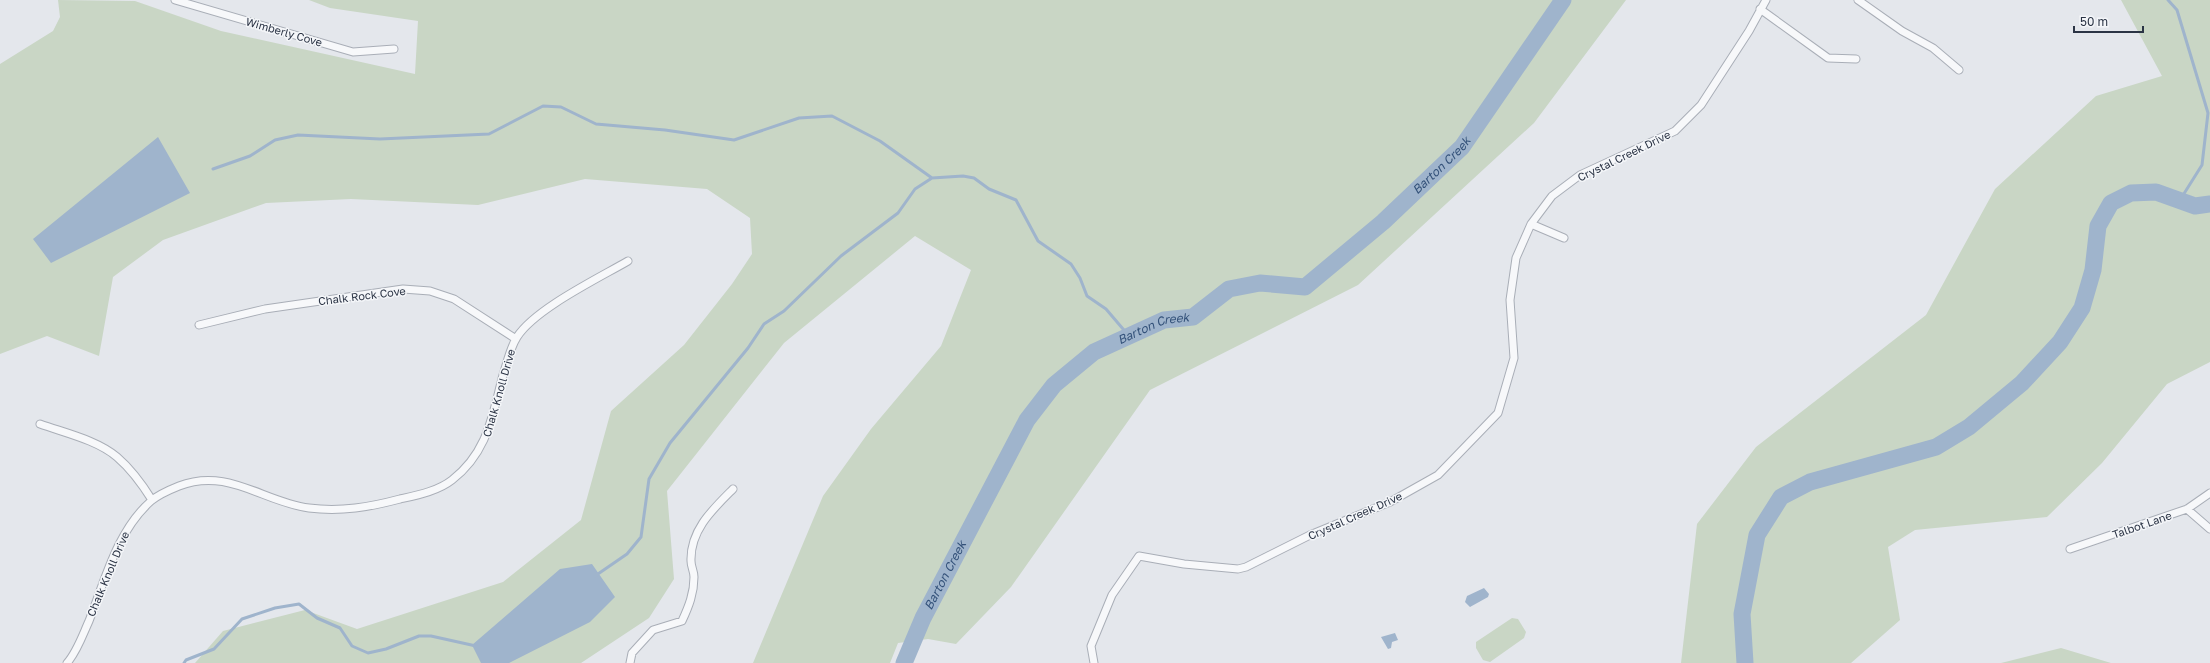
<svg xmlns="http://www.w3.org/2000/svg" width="2210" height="663" font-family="'Golos Text',sans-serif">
  <rect width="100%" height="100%" fill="#e4e7ec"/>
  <path fill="#c9d6c5" d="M58,0L135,1L221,31L415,74L418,21L330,8L309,0H1626L1534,123L1358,285L1150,390L1011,587L956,644L928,639L898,643L890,663H753L823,496L871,429L941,346L971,270L915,236L784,343L667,491L674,579L649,618L581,663H195L223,631L305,610L357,629L503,582L581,520L611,411L684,345L732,284L752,254L750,218L707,189L585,179L478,205L351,199L266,203L163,240L113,277L99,356L47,336L0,354V64L53,31L60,17Z
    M2121,0H2210V362L2167,384L2102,463L2047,517L1915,530L1888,547L1900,620L1851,663H1681L1697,524L1756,447L1926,315L1995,189L2096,96L2162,76Z
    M1512,618L1518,619L1526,632L1524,638L1490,662L1483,660L1476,648V642Z
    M2061,648L2111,663H2001Z"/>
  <path fill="#9fb4cc" d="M158,137L190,193L51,263L33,239Z
    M592,564L615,597L590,622L509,663H481L472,645L560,569Z
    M1484,588L1489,594L1488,597L1470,607L1465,602L1467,596Z
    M1395,633L1398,640L1392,642L1391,648L1388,649L1381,637Z"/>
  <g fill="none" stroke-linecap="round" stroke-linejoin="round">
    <path stroke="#9fb4cc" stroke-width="3" d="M2168,0L2177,10L2208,113L2202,165L2180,200
      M213,169L250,156L275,140L298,135L380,139L489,134L543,106L561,107L596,124L665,130L734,140L799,118L832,116L880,141L932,178L963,176L974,178L989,189L1016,200L1038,241L1071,264L1080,278L1087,296L1106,309L1129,336
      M595,576L627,554L641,537L649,479L670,443L748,348L764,324L784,311L841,256L898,213L915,189L932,178
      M184,663L186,660L214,649L242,619L275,608L299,604L317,618L340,628L352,646L368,653L386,649L419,636H431L476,646"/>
    <g stroke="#9fb4cc" stroke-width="17">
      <path id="s1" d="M904,663L923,618L1027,420L1054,385L1094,352L1164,320L1193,317L1229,289L1260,283L1305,287L1383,222L1462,147L1563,0"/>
      <path d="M1745,663L1742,614L1757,535L1781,497L1810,482L1936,447L1969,427L2022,383L2060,342L2082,308L2093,270L2098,226L2111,203L2131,193L2156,192L2195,206L2210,204"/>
    </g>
    <defs>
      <path id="minor" d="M175,0L353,52L394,49
        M1858,0L1902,31L1933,48L1959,70
        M1760,9L1828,58L1856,59
        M1531,224L1564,238
        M199,325L265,309L403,289L430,291L454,299L516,339
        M40,424C65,433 97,440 117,457C131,469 142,484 152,500
        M2187,509L2210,529
        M2070,549L2187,509L2210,493
        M67,663C77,652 83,634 89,621C105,580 117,531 151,501C159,494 169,490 179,486C228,467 263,502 309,508C341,512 370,507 400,499C418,495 438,491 452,480C488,452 492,416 503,375C507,363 510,348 517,337C535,309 597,279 628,261
        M630,663L632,653L653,630L682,621C689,606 694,593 694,577C694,571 691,567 691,561C690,530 713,509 733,489
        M1094,663L1091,646L1112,595L1139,556L1184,564L1238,569L1246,567L1310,535L1390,502L1438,475L1498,413L1514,358L1510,300L1516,258L1531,224L1552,196L1580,175L1675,131L1701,105L1749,31L1766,0"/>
    </defs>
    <use href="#minor" stroke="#a9aeb7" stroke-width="9"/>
    <use href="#minor" stroke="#f7f8fa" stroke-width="7"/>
  </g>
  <g text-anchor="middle" stroke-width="3" stroke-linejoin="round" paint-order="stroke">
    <g font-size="11" fill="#2b3445" stroke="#f4f6f9">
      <text transform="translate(284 32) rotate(16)" y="4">Wimberly Cove</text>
      <text transform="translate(1624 156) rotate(-26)" y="4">Crystal Creek Drive</text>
      <text transform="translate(362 296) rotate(-7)" y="4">Chalk Rock Cove</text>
      <text transform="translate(499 393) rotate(-74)" y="4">Chalk Knoll Drive</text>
      <text transform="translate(1355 516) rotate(-24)" y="4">Crystal Creek Drive</text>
      <text transform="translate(2142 525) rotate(-19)" y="4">Talbot Lane</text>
      <text transform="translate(108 574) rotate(-67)" y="4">Chalk Knoll Drive</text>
    </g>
    <g font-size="12" font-style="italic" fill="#34527a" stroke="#f4f6f9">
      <text dy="4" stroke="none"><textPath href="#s1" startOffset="780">Barton Creek</textPath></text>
      <text dy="4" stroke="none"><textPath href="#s1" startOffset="433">Barton Creek</textPath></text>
      <text dy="4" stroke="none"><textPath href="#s1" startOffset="97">Barton Creek</textPath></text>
    </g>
  </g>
  <path d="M2074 26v6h69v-6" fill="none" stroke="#2b3445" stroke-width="2"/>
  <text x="2080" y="26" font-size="12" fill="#2b3445" stroke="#f4f6f9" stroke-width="3" paint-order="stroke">50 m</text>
</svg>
